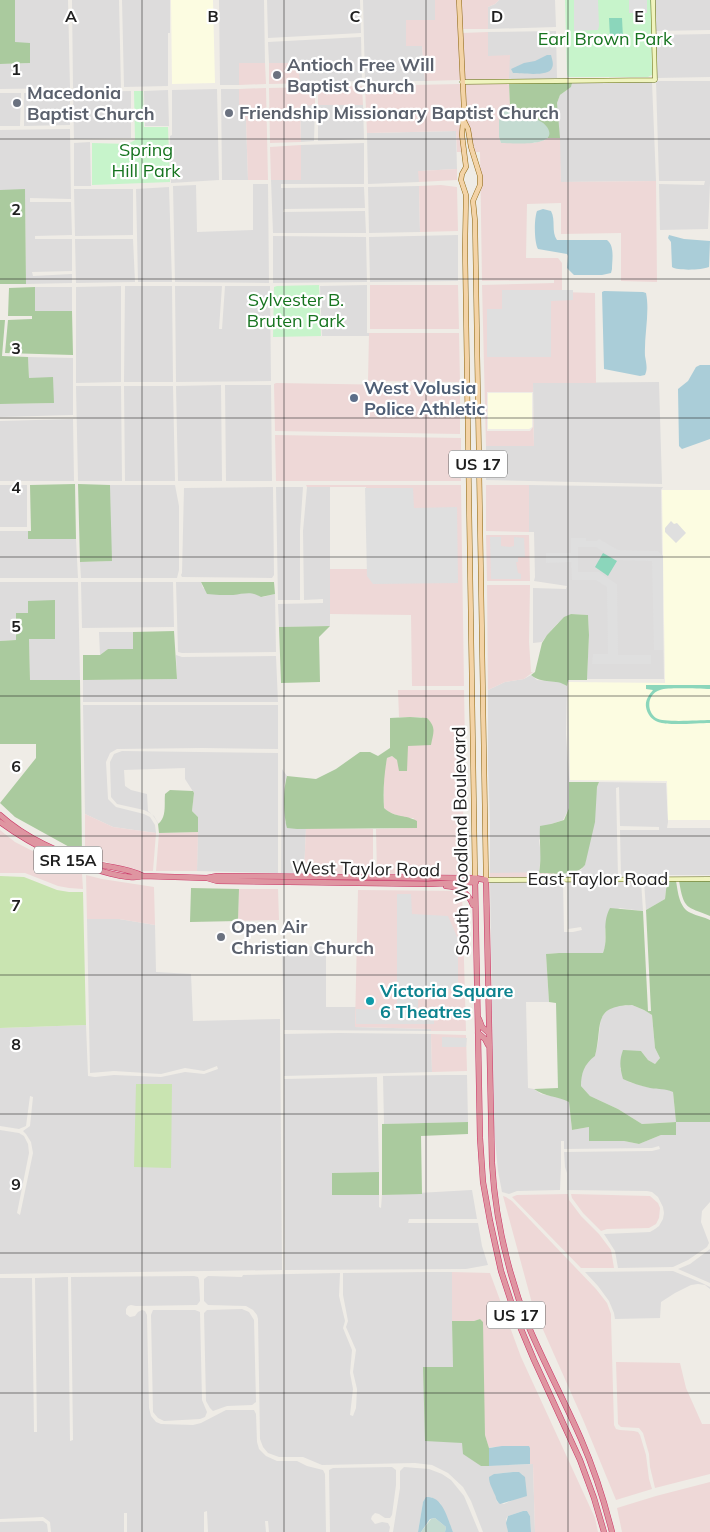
<svg xmlns="http://www.w3.org/2000/svg" width="710" height="1532" font-family="Mulish,sans-serif">
  <rect width="100%" height="100%" fill="#efece6"/>
  <path fill="#dddcdc" fill-rule="evenodd" d="M15,0H68L70,88L0,89V64L30,63L15,43Z
    M72,0H119L121,88H73Z
    M122,0H170V33H168V86L124,87Z
    M219,0H264L265,63L239,64V85H220Z
    M267,0H360L361,33L268,38Z
    M363,0H435L436,20H406L422,45L425,81H365Z
    M499,0H555L556,27L488,29V7L495,4Z
    M654,0H710V30L655,31Z
    M556,31L557,78L509,80V74L488,56V32Z
    M710,34V77L656,78L655,35Z
    M361,37L362,81L299,83L298,63H269L268,42Z
    M656,81H710V183L708,229L660,230L659,184L704,185L705,181H659Z
    M652,82L656,181L561,182L557,103L560,95L571,87L572,83Z
    M217,89L219,180L171,183L170,136L172,135V90Z
    M221,89H239V117L246,119L248,180H222Z
    M168,90L169,126H145L144,91Z
    M131,91V138L74,139L73,92Z
    M70,92V125L24,126V93Z
    M0,93H21L20,126H0Z
    M300,105H315L314,141L301,142Z
    M318,105H363L364,139L318,141Z
    M70,129L71,199L30,198V202H71L72,235L35,236V239H72V271L32,272L33,276L72,274V283L26,284L25,190H0V130Z
    M456,131L457,169L419,171V182L368,184L367,133Z
    M90,142L91,186H74V143Z
    M364,143V184H281V188L364,187L365,208L284,209L283,212L365,211L366,233H273L271,180H301V145Z
    M253,184H268L269,283L175,282L173,186L196,185L197,232L253,230Z
    M419,186L420,232L369,233L368,187Z
    M169,187L172,282H138L136,189Z
    M74,189H133V235L75,236Z
    M458,235V281L370,282L369,237Z
    M273,236L366,237L367,282L273,283Z
    M75,239H133L135,282L76,283Z
    M367,285V333H369V336H322L320,286Z
    M121,286V382L76,383V287Z
    M125,286H172L173,382H124Z
    M175,286H222L219,329H222L225,286H270L271,381L176,382Z
    M35,287H72V311H35Z
    M28,357L73,358V415L0,417V404L54,403L29,378Z
    M659,382L662,484L486,480V446H534L533,383Z
    M221,385L222,481H178L176,386Z
    M225,385H271L272,481H226Z
    M76,386H121L122,481H78Z
    M124,386H173L175,481H125Z
    M73,419L74,481H0V421Z
    M0,485H27V527H0Z
    M110,485H175L179,506V570L177,578H81L80,562L111,561Z
    M529,485L663,487L661,490L664,679H587L589,635L588,615L571,614L558,623L547,635L542,642L533,643V588L566,589L567,586L534,581L535,577L534,532H529Z
    M273,487L274,575L272,578L182,577L181,575L182,573L184,488Z
    M276,487H303L300,531V600H278Z
    M307,487H330V626L279,627L278,604L323,603V599L304,600L303,531Z
    M0,531H28L29,539H76L78,578H0Z
    M0,582H78L80,680L30,681L29,639L55,601H28L29,613H16V640L0,641Z
    M81,582H173L174,627L82,628Z
    M176,582H201L203,588L222,595L244,593H255L263,597L275,594L276,652L182,653L178,652Z
    M99,632H133V649H108L100,655Z
    M176,655L182,657L276,656L278,702H83V680L177,679Z
    M531,675L537,680L562,682L567,686L566,734L570,791L569,808L563,820L551,824L539,840L541,855L539,873H490V822L488,765V690L505,682L524,679Z
    M83,705H278V749L202,748L117,749L110,753L106,762L108,799L116,807L144,814L150,817L155,825L156,833L113,827L85,814Z
    M122,751L278,753V873L197,871L198,817L192,811L194,793L185,779V768L124,770L125,786L131,790L147,794L148,811L154,816L158,823L159,826L156,820L152,814L144,810L117,804L111,797L110,762L114,754Z
    M282,769L287,776L284,785L285,822L297,829L306,828L304,873H281Z
    M599,782L666,783L668,822L667,828H710V875H667V877H621L620,830H659V827L620,826L619,787L616,788L618,877H562V872H573L581,870L585,865L597,787Z
    M567,880L641,881L643,911L619,908L605,929V947L603,953H559L546,954L549,1002H526L528,1088L534,1089L541,1094L562,1098L569,1102L572,1130L589,1127V1141H624L639,1144L661,1135H676L675,1122L642,1124L618,1109L590,1096L581,1086V1074L588,1060L595,1056L598,1043L601,1017L610,1008L619,1006L632,1005L644,1010L652,1015L655,1048L660,1058L655,1064L648,1060L641,1051L620,1068L629,1082L651,1088H665L673,1092L676,1122H710V1202L702,1211L701,1222L709,1243L707,1247L688,1260L673,1267L618,1268L615,1251L604,1234L650,1232L655,1229L659,1226L663,1219L664,1213L663,1207L658,1197L652,1192L647,1191L567,1190V1173L565,1167L564,1152L652,1151L660,1149L659,1146L652,1148L564,1149V1141H561V1166L560,1190L517,1191L509,1194L502,1192L498,1171L494,1129L490,882L563,881L564,932H573L582,930L581,927L568,929Z
    M644,881H667L665,899L646,910Z
    M87,919H119L155,925L156,972L191,974L193,1021L280,1019L282,1270L0,1274V1130L19,1133L24,1136L28,1144L29,1153L17,1213L20,1215L33,1153L31,1142L26,1134L23,1131L30,1126L33,1097L30,1096L26,1126L19,1129L0,1126V1028L86,1025L88,1076L95,1077L114,1075L161,1077L185,1072L204,1074L218,1069L217,1066L204,1071L185,1068L161,1074L114,1071L90,1073Z
    M326,946V1007H356L355,1027L431,1029V1031L284,1030L282,947Z
    M339,1033L431,1034L432,1072L284,1076V1034Z
    M445,1075H467L468,1122L384,1124L383,1076Z
    M377,1077L379,1172L332,1173V1194L379,1195V1207L381,1208L382,1195L472,1190L477,1219H409L408,1223H478L482,1246L488,1265L466,1269L285,1270L284,1079Z
    M710,1249V1283L678,1269L690,1264Z
    M673,1271L702,1283L710,1287V1289L705,1285L698,1284L691,1285L675,1293L661,1302L660,1318L615,1319L614,1313L609,1301L598,1286L585,1272Z
    M427,1272H452L453,1367L462,1443L481,1466L533,1464L535,1532H531L530,1516L527,1511H523L508,1516L506,1519L508,1532H483L471,1501L463,1487L448,1473L432,1465L415,1463L322,1465L303,1457H279L268,1453L263,1447L260,1439L258,1319L257,1315L253,1310L246,1306L208,1305L204,1301V1279L208,1276L242,1277L243,1275L340,1273L339,1296L345,1321L343,1328L352,1350L350,1373L353,1389L350,1415L353,1416L356,1408L357,1389L353,1372L356,1350L346,1327L348,1321L343,1295V1273ZM513,1472H518L523,1475L515,1499L504,1504L497,1502L495,1493L494,1474Z
    M194,1276L198,1277L199,1280L200,1301L197,1305L136,1306L131,1305L128,1306L126,1309V1314L130,1317L135,1316L138,1312L142,1310L145,1311L147,1315L149,1408L151,1416L156,1422L161,1424L193,1425L201,1423L226,1410H254L256,1414L257,1442L259,1449L266,1456L277,1461H297L307,1466L323,1470L325,1474L326,1532H269L268,1521H265L266,1532H208L207,1511L204,1512V1532H127V1513H124V1532H51L50,1522L43,1517L0,1519V1278H32L34,1432H37L35,1278L68,1277L70,1441L73,1440L71,1277Z
    M242,1309L249,1312L254,1320L256,1402L252,1405L227,1406L213,1411L210,1408L206,1401L204,1313L207,1310Z
    M153,1310H195L200,1312L202,1400L207,1412L205,1417L200,1419L164,1421L158,1418L153,1412L151,1315Z
    M392,1467L396,1470V1485L392,1515L390,1518H385L379,1514L375,1513L372,1516L371,1519L375,1524L382,1522L388,1523L390,1527L389,1532H330L329,1470L333,1468Z
    M404,1467L429,1469L442,1474L451,1480L464,1496L479,1532H453L440,1503L431,1497L423,1502L418,1532H393L400,1488V1471Z
    M43,1521L47,1524L48,1532H0V1522Z"/>
  <path fill="#eed8d7" d="M435,0H458L460,80L425,81L422,46H406V20H435Z
    M461,0H499L495,4L488,7V29H462Z
    M488,32V56L510,55L509,80H464L462,33Z
    M239,63H265L266,84L239,85Z
    M269,63H298L300,83L362,82L269,84Z
    M509,83L510,107L504,108L499,137L501,143H534L545,140L547,138H560L561,182L656,181L657,282L621,281V233L561,234V203L527,204L526,258H558L562,263V292L595,293L596,383H533V392H487V431H530L533,427V405L534,446H486L482,285L554,283V280L482,281L480,152H474L465,120L464,84Z
    M460,84L463,152H457L456,131L367,133L365,86Z
    M362,86L363,105H318V87Z
    M315,87V105L300,106L301,142L270,143L269,88Z
    M266,88L268,180H248L246,119L239,117V89Z
    M301,145V180H271L270,147Z
    M457,169V180L419,182L418,171Z
    M441,185L457,187L458,231L420,232L419,186Z
    M370,285H458L459,329H370Z
    M369,333H459L460,382L368,381Z
    M276,383L460,386V434L275,431L274,384Z
    M275,435L461,438V481H276Z
    M306,485H461L464,686H412L411,615L330,614V569H368L366,487H307Z
    M486,485H529V532L486,531Z
    M486,535H529L530,581H487Z
    M487,585H530L529,642L531,672H533L524,679L505,682L488,690Z
    M398,690H464L465,745L463,822L464,874H377L376,829L409,828L414,818H406L390,813L384,808V773L387,758L392,756L397,760L407,745L422,717H399Z
    M85,814L113,827L156,833L153,871H141L119,866L85,855Z
    M306,828L373,829V874L304,873Z
    M0,830L15,842L56,863L82,874L83,889L69,888L58,886L25,873H0Z
    M198,832L197,871H156L159,833Z
    M562,872V877L490,878V873Z
    M86,875L102,879L154,887L155,925L119,919H87Z
    M239,889H278L279,920L238,921Z
    M358,890L462,891L466,1031H431V1029L355,1027Z
    M431,1034L466,1035L467,1071L432,1072Z
    M568,1194L569,1200L581,1216L599,1234L611,1250L614,1268H581L512,1197L517,1195Z
    M571,1194L650,1196L658,1203L660,1208L659,1218L656,1224L649,1228L607,1229L601,1231L583,1213L572,1198Z
    M503,1196L506,1197L512,1201L596,1289L607,1303L611,1314V1319L614,1425L616,1429L620,1430L634,1431L638,1432L640,1435L646,1455L649,1479L652,1489L616,1500L584,1422L533,1307Z
    M452,1272L490,1273L521,1357L595,1518L598,1532H535L533,1464H530V1448L527,1446L492,1447L489,1448L485,1435L480,1319L474,1321H452Z
    M616,1362L680,1363L686,1388L702,1424H710V1474L655,1488L650,1467L649,1454L643,1433L639,1428L621,1427L618,1424Z
    M710,1482V1532H622L617,1508L656,1496Z"/>
  <path fill="#fcfce1" d="M171,0H213L215,83L172,84Z
    M488,393H532V427L529,429H488Z
    M662,490H710V820H668L667,781L570,780L568,682L665,683Z"/>
  <path fill="#c9e4b1" d="M0,876L24,877L57,890L69,892H83L86,1025L0,1028Z
    M136,1084H172L171,1168L134,1167Z"/>
  <path fill="#aaca9e" fill-rule="evenodd" d="M0,0H15V42L30,43V63L0,64Z
    M509,83H572L571,87L560,95L557,103L560,138H547L549,135L528,112L515,111L510,107Z
    M25,189L26,284H0V190Z
    M35,287V311H72L73,355L5,353L8,320L32,319V316H8L9,288Z
    M0,320H5L2,356L28,357L29,378L53,377L54,403L0,404Z
    M75,484L76,539H28V531H31L30,485Z
    M78,484L110,485L112,561L80,562Z
    M201,582H274L275,594L261,597C251,591 244,594 233,595C224,595 215,595 207,594Z
    M55,600V639H29L30,680H80L82,854L15,817L0,803L36,758V744H0V641L16,640V613H28V601Z
    M571,614L588,615L589,635L587,680H568L567,686C555,678 543,685 531,675L535,672L542,643L547,635L564,617Z
    M330,626L319,637L320,682L281,683L279,627Z
    M174,631L177,679L83,680V655H100L108,649H133V632Z
    M410,717L427,718C437,728 433,733 431,745L408,746L407,771H399L397,760L392,756L387,758C384,775 383,791 384,808C397,819 405,814 417,821V828L297,829L287,828C283,814 283,789 287,776L316,779L336,769L360,752H370L378,756L390,748V718Z
    M569,782H599L597,787L595,822L585,865C576,877 552,873 539,873C542,857 539,842 540,826L551,824L564,820L569,808Z
    M170,790L193,791L194,793L192,811L198,817V832L159,833L158,824C167,817 164,804 165,794Z
    M667,881H676C678,892 679,908 691,913C697,916 704,917 710,920V1122H676V1135H661L639,1144L624,1141H589V1127L572,1130L569,1102C557,1096 545,1097 534,1089L558,1088L556,1003L549,1002L546,954L559,953H603C609,938 601,925 610,908L643,911L648,1011H651L646,910L665,899ZM632,1005L644,1010L652,1015L655,1048L660,1058L655,1064L648,1060L641,1051L623,1050C619,1061 620,1068 623,1079C631,1083 641,1086 650,1088C660,1090 664,1088 673,1092L676,1122L642,1124L618,1109L590,1096L581,1086C581,1074 584,1064 595,1056C603,1026 591,1006 632,1005Z
    M679,881H710V916C686,906 684,910 679,881Z
    M191,888L239,889L238,921L190,922Z
    M468,1122V1134L421,1136L422,1194L382,1195V1124Z
    M379,1172V1195H332V1173Z
    M480,1319L483,1322L485,1435L489,1448V1466H481L463,1454L462,1443L425,1441L423,1367H453L452,1321H474Z"/>
  <path fill="#c4dbd1" d="M510,107L515,111L528,112C534,119 543,121 547,127C561,148 510,143 501,143L499,137V110Z
    M435,1518L446,1527L445,1532H421L431,1519Z"/>
  <path fill="#c7f4cb" d="M565,0H651L652,75L648,77H568L567,74Z
    M134,91H143L144,127H168L170,182L92,185V143L128,144L135,140Z
    M319,285L321,336L273,337L274,287L277,286Z"/>
  <path fill="#8bd6bb" d="M609,18H622L623,38H610Z
    M603,553L617,561L608,576L595,567Z
    M646,685H710V689C699,689 669,687 660,690C647,694 646,711 656,718C664,723 699,720 710,720V723C697,723 669,726 658,722C652,720 647,714 646,707C645,700 649,695 653,690L646,689Z"/>
  <path fill="#dfdfdf" d="M574,0H598L599,26L598,30L574,31Z
    M629,0H647V13H629Z
    M502,290H573V300L551,301V357H487V309H502Z
    M365,488H413L414,508L457,507L458,583L373,584L367,576Z
    M671,521L674,524L677,523L686,533L676,543L665,532V528Z
    M490,537H501V546L510,547L514,546V537L524,538L525,557H518V562H516L518,573L521,574V579H491Z
    M571,538H586V541H597L599,539L618,550L658,551L663,556V650H654L652,561L616,560L596,547H578V572H599L617,584L618,655H651V664H592L593,654H608L607,587L596,580H572L571,562L546,563V553H571Z
    M397,894H411L412,914L448,916L458,939V989H439L438,997H418V1008H434V1024H356V1009L397,1010Z
    M442,1037L467,1038L466,1047H442Z"/>
  <path fill="#aacdd8" d="M547,55H551C552,59 554,64 552,68C549,77 522,73 513,73L511,69L524,63L535,61Z
    M543,209L551,211C556,220 551,232 557,240H607C615,246 612,260 612,269L611,273L602,275H574L567,268L568,256L567,254L538,249C534,242 534,219 537,211Z
    M669,235L684,239L710,241L709,267C702,270 678,271 672,267L671,242L668,238Z
    M604,291L643,292L646,293C650,312 644,335 645,356C646,362 648,369 645,375L640,376L604,369L602,292Z
    M700,365H710V439L682,449L679,446L678,389L688,381L696,367Z
    M502,1446H529L530,1448V1464L489,1466V1448Z
    M513,1472H519L525,1477L527,1496L500,1504C495,1500 497,1498 494,1493C492,1487 489,1484 489,1477L494,1474Z
    M426,1497C443,1495 448,1520 453,1532H445L446,1527L435,1518L430,1519L421,1532H418L423,1502Z
    M523,1511H527L530,1516L531,1532H508L506,1523L508,1516Z"/>
  <g fill="none" stroke-linecap="round" stroke-linejoin="round">
    <defs>
      <path id="secondary" d="M462,82L655,80L653,0
        M486,880L710,879"/>
      <path id="primary" d="M459,0L464,108L462,135L466,167L462,174L461,180L466,195L465,247L475,878
        M464,121L468,129L471,147L480,176V185L473,201L475,221L486,880"/>
      <path id="highway" d="M0,815C24,837 62,855 94,863C110,868 128,868 143,876
        M0,822C34,847 71,864 112,874C122,876 133,879 143,876L207,878L217,876L475,878L486,880
        M207,878L217,881L428,884L476,882
        M475,878L480,1138L483,1182L490,1221L501,1271L516,1317L534,1360L580,1460L594,1498L604,1532
        M486,880L492,1163C495,1218 508,1273 528,1325C544,1363 564,1400 581,1439C594,1469 604,1500 612,1532
        M446,886C459,887 468,892 473,905
        M479,1019L482,1027L489,1033
        M478,1033L485,1039L488,1045"/>
    </defs>
    <use href="#secondary" stroke="#616c0f" stroke-width="5"/>
    <use href="#primary" stroke="#8c640e" stroke-width="5.5"/>
    <use href="#highway" stroke="#ca3566" stroke-width="6"/>
    <use href="#secondary" stroke="#f0f4bf" stroke-width="4"/>
    <use href="#primary" stroke="#f3d3a6" stroke-width="4.5"/>
    <use href="#highway" stroke="#df95a1" stroke-width="5"/>
  </g>
  <path fill="none" stroke="#1f1f1f" stroke-width="1" stroke-opacity="0.55" d="M142,0V1532M284,0V1532M426,0V1532M568,0V1532M0,139H710M0,279H710M0,418H710M0,557H710M0,696H710M0,836H710M0,975H710M0,1114H710M0,1253H710M0,1393H710"/>
  <g fill="#6b7280" stroke="#fff" stroke-width="2">
    <circle cx="277" cy="75" r="5"/>
    <circle cx="17" cy="103" r="5"/>
    <circle cx="229" cy="113" r="5"/>
    <circle cx="221" cy="937" r="5"/>
  </g>
  <circle fill="#5c6f8a" stroke="#fff" stroke-width="2" cx="354" cy="398" r="5"/>
  <circle fill="#0f9aa8" stroke="#fff" stroke-width="2" cx="370" cy="1001" r="5"/>
  <g text-anchor="middle" stroke-width="4.5" stroke-linejoin="round" paint-order="stroke">
    <g fill="#fff" stroke="#626262" stroke-width="1">
      <rect x="449" y="450.5" width="58" height="27" rx="4"/>
      <rect x="34" y="846.5" width="68" height="27" rx="4"/>
      <rect x="487" y="1301.5" width="58" height="27" rx="4"/>
    </g>
    <g font-size="16" font-weight="bold" fill="#1f1f1f">
      <text x="478" y="470">US 17</text>
      <text x="68" y="866">SR 15A</text>
      <text x="516" y="1321">US 17</text>
    </g>
    <g font-size="18" fill="#16741f" stroke="#fff">
      <text x="605" y="45">Earl Brown Park</text>
      <text x="146" y="156">Spring<tspan x="146" dy="21">Hill Park</tspan></text>
      <text x="296" y="306">Sylvester B.<tspan x="296" dy="21">Bruten Park</tspan></text>
    </g>
    <g font-size="18" font-weight="bold" fill="#5b616d" stroke="#fff" text-anchor="start">
      <text x="287" y="71">Antioch Free Will<tspan x="287" dy="21">Baptist Church</tspan></text>
      <text x="27" y="99">Macedonia<tspan x="27" dy="21">Baptist Church</tspan></text>
      <text x="239" y="119">Friendship Missionary Baptist Church</text>
      <text x="231" y="933">Open Air<tspan x="231" dy="21">Christian Church</tspan></text>
    </g>
    <g font-size="18" font-weight="bold" fill="#4e5e75" stroke="#fff" text-anchor="start">
      <text x="364" y="394">West Volusia<tspan x="364" dy="21">Police Athletic</tspan></text>
    </g>
    <g font-size="18" fill="#1f1f1f" stroke="#fff">
      <text transform="translate(461 841) rotate(-91)" y="6">South Woodland Boulevard</text>
      <text transform="translate(366 869) rotate(1)" y="6">West Taylor Road</text>
      <text x="598" y="885">East Taylor Road</text>
    </g>
    <g font-size="18" font-weight="bold" fill="#0d838f" stroke="#fff" text-anchor="start">
      <text x="380" y="997">Victoria Square<tspan x="380" dy="21">6 Theatres</tspan></text>
    </g>
  </g>
  <g font-size="16" text-anchor="middle" font-weight="bold" fill="#1f1f1f" stroke="#fff" stroke-width="4.5" stroke-linejoin="round" paint-order="stroke">
    <text x="71" y="22">A</text>
    <text x="213" y="22">B</text>
    <text x="355" y="22">C</text>
    <text x="497" y="22">D</text>
    <text x="639" y="22">E</text>
    <text x="16" y="75">1</text>
    <text x="16" y="215">2</text>
    <text x="16" y="354">3</text>
    <text x="16" y="493">4</text>
    <text x="16" y="632">5</text>
    <text x="16" y="772">6</text>
    <text x="16" y="911">7</text>
    <text x="16" y="1050">8</text>
    <text x="16" y="1190">9</text>
  </g>
</svg>
